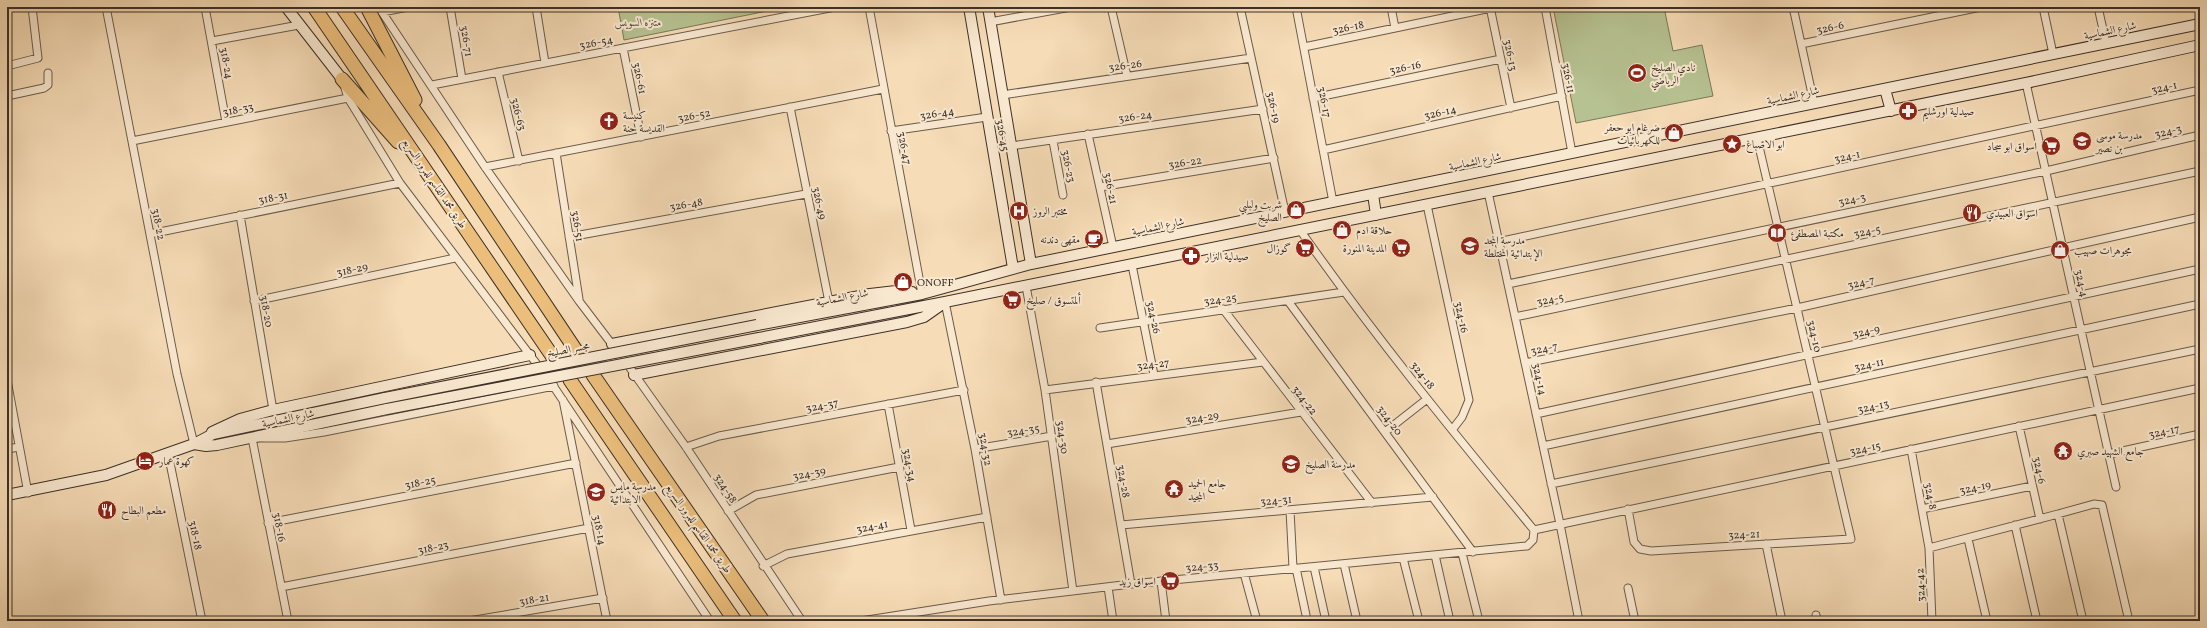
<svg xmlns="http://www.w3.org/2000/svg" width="2207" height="628" font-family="Vollkorn,Amiri,serif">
  <rect width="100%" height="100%" fill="#f6dcb7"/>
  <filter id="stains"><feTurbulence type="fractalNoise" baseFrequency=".005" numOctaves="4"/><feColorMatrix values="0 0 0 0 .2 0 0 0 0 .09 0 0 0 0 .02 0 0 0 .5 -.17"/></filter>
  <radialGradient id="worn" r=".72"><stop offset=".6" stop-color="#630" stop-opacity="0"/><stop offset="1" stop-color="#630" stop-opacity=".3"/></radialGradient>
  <path fill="#b7c292" stroke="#7a795c" d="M618,7H787L624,40Z
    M1553,7H1664L1673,51L1702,45L1713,96L1576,123Z"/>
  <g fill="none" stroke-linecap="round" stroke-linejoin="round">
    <defs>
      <path id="street" d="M106,7L177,374L194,444
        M205,7L226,122
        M408,7L382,12L485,167L579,301L614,347
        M450,7L462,79
        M536,7L545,63
        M869,7L922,294
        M1111,7L1127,76
        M1240,7L1285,212
        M1296,7L1333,202
        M1391,7L1395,28
        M1490,7L1511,108
        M1545,7L1572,153
        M1793,7L1814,103
        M2043,7L2053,54
        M2098,7L2106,43
        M990,22L1071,7
        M212,41L299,25
        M1801,44L1981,7
        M1304,47L1491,8
        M623,48L641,137
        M7,66L38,58L32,7
        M498,72L519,161
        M2026,83L2116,487
        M344,85L348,98L400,183L536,363
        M432,85L835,7
        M1002,95L1251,58
        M7,96L44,88L48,85V73
        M1313,98L1501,59
        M790,107L829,302
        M891,131L987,117
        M1088,134L1113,247
        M132,141L348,98
        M1053,141L1063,195
        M1011,146L1263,109
        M1323,150L1562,96
        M556,153L579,299
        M485,167L883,89
        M1100,187L1274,158
        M1488,192L1560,524L1579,621
        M1427,205L1469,400L1462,417L1452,430
        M240,215L273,410
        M1300,230C1373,334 1453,432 1534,530
        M150,234L400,183
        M569,237L806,194
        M1498,242L2200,90
        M1132,265L1154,375
        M1508,284L2046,171L2200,135
        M1026,286L1045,390L1073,591
        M254,301L455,258
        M1288,301L1473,552
        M945,302L975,449L1001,600
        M1223,309L1372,503
        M1515,317L2200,171
        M1100,328L1344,292
        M1525,363L1797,308L2200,217
        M630,368L686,447L802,621
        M7,380L28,493
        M1096,382L1131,584
        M552,384L710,621
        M1045,390L1263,362
        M563,400L607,621
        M888,404L911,530
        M1536,414L2200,269
        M2019,426L2040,519
        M1385,432L1427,399
        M1107,444L1301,412
        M1543,446L2200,304
        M686,447L719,436L964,390
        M7,449L19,447
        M975,449L1052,436
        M1911,449L1929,548L1932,621
        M168,453L202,621
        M2109,454L2200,434
        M1551,484L2200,349
        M1628,509L1634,542L1640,549L1651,551L1851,539L1757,138
        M1922,509L2032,486
        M1290,510L1293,568
        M728,511L756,495L899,467
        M2058,514L2094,504L2102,505L2129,621
        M268,523L576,463
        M1121,525L1433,497
        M2015,525L2037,621
        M1534,530L2200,388
        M1968,539L1987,621
        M1766,544L1782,621
        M1929,548L2058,514L2083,621
        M1462,553L1479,621
        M1435,555L1450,621
        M1403,558L1419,621
        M1344,564L1357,621
        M763,566L787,554L987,517
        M1314,567L1326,621
        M1296,568L1306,615
        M1244,573L1257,621
        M1161,581L1166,621
        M281,587L589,528
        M1108,587L1113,621
        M1628,588L1635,621
        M1816,615L1817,621
        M288,621L252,438H285L324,432L554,386
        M469,621L603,598
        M861,621L989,601L1131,584L1527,546L1533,540L1534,530"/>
      <path id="secondary" d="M286,7L342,79
        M969,7L1013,268
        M988,7L1031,264
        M1885,89L1891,111
        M1373,194L1376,215
        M757,325L922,294L1031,264L2200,24
        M759,338L945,302L2026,83L2200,45
        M612,344L870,294L896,291L912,292
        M634,375L907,322L924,317L944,303
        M212,432L240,419L273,410L530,355
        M194,444L206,446L217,445L387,409
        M7,495L106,475L194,444L213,434L385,398"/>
      <path id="highway" d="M314,7L555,360
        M342,7L439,145L579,355
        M367,7L415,100
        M342,79L398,142
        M593,375L763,621
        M570,380L735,621"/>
    </defs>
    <use href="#street" stroke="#6b5b4b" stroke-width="9"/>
    <use href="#secondary" stroke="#3d3027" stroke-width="12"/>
    <use href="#highway" stroke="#3d3027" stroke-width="15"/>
    <use href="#street" stroke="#f9e8d0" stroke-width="7"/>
    <use href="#secondary" stroke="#f9e8d0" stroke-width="10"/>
    <use href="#highway" stroke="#ebbe7c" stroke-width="13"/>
    <defs>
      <path id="secondary-bridge" d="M385,398L757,325
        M387,409L759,338"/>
    </defs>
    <use href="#secondary-bridge" stroke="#3d3027" stroke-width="12" stroke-linecap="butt"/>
    <use href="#secondary-bridge" stroke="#f9e8d0" stroke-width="10"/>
  </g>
  <defs>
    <symbol id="stadium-disc" viewBox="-11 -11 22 22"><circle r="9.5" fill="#8f2418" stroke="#f9e8d0"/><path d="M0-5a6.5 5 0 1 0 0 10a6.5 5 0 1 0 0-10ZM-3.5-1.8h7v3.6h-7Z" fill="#fff"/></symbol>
    <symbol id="pharmacy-disc" viewBox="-11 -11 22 22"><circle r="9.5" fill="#8f2418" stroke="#f9e8d0"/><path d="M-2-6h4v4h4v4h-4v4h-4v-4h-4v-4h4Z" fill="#fff"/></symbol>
    <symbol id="church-disc" viewBox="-11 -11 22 22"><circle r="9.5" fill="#8f2418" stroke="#f9e8d0"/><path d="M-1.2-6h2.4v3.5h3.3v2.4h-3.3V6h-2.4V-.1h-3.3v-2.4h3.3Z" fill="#fff"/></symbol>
    <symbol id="shop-disc" viewBox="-11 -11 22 22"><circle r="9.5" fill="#8f2418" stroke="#f9e8d0"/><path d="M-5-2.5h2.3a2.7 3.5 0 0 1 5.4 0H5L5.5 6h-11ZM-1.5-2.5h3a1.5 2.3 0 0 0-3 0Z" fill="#fff"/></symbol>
    <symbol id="school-disc" viewBox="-11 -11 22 22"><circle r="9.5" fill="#8f2418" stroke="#f9e8d0"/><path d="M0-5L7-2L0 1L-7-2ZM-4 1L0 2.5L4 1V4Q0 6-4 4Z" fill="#fff"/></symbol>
    <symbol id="sight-disc" viewBox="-11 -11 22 22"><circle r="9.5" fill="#8f2418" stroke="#f9e8d0"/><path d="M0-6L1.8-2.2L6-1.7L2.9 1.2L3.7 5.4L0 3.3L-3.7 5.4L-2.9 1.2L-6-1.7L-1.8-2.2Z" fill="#fff"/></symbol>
    <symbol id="supermarket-disc" viewBox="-11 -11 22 22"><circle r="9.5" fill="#8f2418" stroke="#f9e8d0"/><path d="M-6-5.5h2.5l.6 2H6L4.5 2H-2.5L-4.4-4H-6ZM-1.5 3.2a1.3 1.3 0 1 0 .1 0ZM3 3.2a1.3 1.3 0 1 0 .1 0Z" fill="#fff"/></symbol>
    <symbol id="hospital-disc" viewBox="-11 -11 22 22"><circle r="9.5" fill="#8f2418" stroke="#f9e8d0"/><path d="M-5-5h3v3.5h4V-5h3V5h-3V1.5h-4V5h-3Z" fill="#fff"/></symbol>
    <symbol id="restaurant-disc" viewBox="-11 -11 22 22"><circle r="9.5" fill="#8f2418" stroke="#f9e8d0"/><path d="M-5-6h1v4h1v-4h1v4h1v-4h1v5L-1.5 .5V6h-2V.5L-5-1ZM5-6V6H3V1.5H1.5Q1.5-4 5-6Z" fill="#fff"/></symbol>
    <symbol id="library-disc" viewBox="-11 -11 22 22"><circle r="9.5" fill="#8f2418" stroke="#f9e8d0"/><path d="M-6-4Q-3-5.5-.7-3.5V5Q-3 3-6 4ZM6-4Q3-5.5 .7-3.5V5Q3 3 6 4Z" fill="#fff"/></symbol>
    <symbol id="cafe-disc" viewBox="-11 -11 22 22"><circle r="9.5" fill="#8f2418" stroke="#f9e8d0"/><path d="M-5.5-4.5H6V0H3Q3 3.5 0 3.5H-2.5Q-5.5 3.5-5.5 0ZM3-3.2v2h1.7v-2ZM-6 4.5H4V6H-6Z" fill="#fff"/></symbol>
    <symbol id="temple-disc" viewBox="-11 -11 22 22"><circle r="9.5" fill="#8f2418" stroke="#f9e8d0"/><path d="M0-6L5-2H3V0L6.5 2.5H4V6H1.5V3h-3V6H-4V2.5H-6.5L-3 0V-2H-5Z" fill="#fff"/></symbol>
    <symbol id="hotel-disc" viewBox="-11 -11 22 22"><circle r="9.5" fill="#8f2418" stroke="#f9e8d0"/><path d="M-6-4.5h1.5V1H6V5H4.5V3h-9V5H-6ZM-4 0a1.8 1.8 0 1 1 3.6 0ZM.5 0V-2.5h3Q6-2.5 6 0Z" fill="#fff"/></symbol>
  </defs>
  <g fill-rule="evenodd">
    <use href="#stadium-disc" x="1626" y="62" width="22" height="22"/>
    <use href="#pharmacy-disc" x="1897" y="100" width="22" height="22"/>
    <use href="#church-disc" x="598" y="110" width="22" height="22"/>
    <use href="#shop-disc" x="1663" y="122" width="22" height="22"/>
    <use href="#school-disc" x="2071" y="130" width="22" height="22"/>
    <use href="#sight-disc" x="1721" y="133" width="22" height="22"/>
    <use href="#supermarket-disc" x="2040" y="135" width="22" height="22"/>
    <use href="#shop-disc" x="1285" y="199" width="22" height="22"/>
    <use href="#hospital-disc" x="1008" y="200" width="22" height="22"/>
    <use href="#restaurant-disc" x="1961" y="202" width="22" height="22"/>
    <use href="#shop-disc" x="1331" y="219" width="22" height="22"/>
    <use href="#library-disc" x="1766" y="222" width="22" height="22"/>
    <use href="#cafe-disc" x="1083" y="228" width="22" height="22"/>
    <use href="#school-disc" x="1459" y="235" width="22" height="22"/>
    <use href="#supermarket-disc" x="1294" y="237" width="22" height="22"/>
    <use href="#supermarket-disc" x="1390" y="237" width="22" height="22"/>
    <use href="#shop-disc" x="2049" y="239" width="22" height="22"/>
    <use href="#pharmacy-disc" x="1180" y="245" width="22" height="22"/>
    <use href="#shop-disc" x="892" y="271" width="22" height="22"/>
    <use href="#supermarket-disc" x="1001" y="289" width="22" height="22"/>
    <use href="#temple-disc" x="2052" y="440" width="22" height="22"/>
    <use href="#hotel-disc" x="134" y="450" width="22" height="22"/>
    <use href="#school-disc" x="1280" y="453" width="22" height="22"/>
    <use href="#temple-disc" x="1163" y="478" width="22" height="22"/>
    <use href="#school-disc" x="585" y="481" width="22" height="22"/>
    <use href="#restaurant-disc" x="96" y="499" width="22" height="22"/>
    <use href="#supermarket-disc" x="1159" y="570" width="22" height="22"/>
  </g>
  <g text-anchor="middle" stroke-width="4" stroke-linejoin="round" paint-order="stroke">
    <g font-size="11" font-style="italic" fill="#554d3c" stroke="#f9e8d0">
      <text x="638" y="26">متنزه السويس</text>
    </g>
    <g font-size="11" fill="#3d3027" stroke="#f9e8d0">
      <text transform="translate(1348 27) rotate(-12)" y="4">326-18</text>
      <text transform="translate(1830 27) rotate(-12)" y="4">326-6</text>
      <text transform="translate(2110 30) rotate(-12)" y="4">شارع الشماسية</text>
      <text transform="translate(467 41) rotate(81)" y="4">326-71</text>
      <text transform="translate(596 42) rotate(-11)" y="4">326-54</text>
      <text transform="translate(1511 55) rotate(79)" y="4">326-13</text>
      <text transform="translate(227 63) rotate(80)" y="4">318-24</text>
      <text transform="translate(1125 65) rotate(-8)" y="4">326-26</text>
      <text transform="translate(1405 67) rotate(-12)" y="4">326-16</text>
      <text transform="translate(640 78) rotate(78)" y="4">326-61</text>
      <text transform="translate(1569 78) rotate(79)" y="4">326-11</text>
      <text transform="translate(2164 87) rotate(-13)" y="4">324-1</text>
      <text transform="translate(1793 95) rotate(-12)" y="4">شارع الشماسية</text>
      <text transform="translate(1325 102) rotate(79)" y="4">326-17</text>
      <text transform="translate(1274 107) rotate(78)" y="4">326-19</text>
      <text transform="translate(238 109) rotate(-11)" y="4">318-33</text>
      <text transform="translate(1440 112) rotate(-13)" y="4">326-14</text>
      <text transform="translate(937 113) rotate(-9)" y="4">326-44</text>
      <text transform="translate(519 114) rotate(76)" y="4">326-63</text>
      <text transform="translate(694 115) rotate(-11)" y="4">326-52</text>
      <text transform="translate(1135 116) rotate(-8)" y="4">326-24</text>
      <text transform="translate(2168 131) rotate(-13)" y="4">324-3</text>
      <text transform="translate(1003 135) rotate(80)" y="4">326-45</text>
      <text transform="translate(905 148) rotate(79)" y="4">326-47</text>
      <text transform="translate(1847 156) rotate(-12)" y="4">324-1</text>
      <text transform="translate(1475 161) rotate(-12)" y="4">شارع الشماسية</text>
      <text transform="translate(1185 162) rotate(-9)" y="4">326-22</text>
      <text transform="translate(1069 166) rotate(79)" y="4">326-23</text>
      <text transform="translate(435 183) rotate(56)" y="4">طريق محمد القاسم للمرور السريع</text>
      <text transform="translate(1111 188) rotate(78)" y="4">326-21</text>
      <text transform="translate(273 197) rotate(-11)" y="4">318-31</text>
      <text transform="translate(1852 199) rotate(-12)" y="4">324-3</text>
      <text transform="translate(820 203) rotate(78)" y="4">326-49</text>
      <text transform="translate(686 204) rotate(-10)" y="4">326-48</text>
      <text transform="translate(159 224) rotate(79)" y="4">318-22</text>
      <text transform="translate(578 226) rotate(81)" y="4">326-51</text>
      <text transform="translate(1158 226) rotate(-12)" y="4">شارع الشماسية</text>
      <text transform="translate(1867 231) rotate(-12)" y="4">324-5</text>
      <text transform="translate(352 269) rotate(-12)" y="4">318-29</text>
      <text transform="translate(1861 282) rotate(-13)" y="4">324-7</text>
      <text transform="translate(2082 283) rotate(77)" y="4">324-4</text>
      <text transform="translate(842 297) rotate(-11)" y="4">شارع الشماسية</text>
      <text transform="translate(1220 299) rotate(-8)" y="4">324-25</text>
      <text transform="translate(1550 299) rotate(-12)" y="4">324-5</text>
      <text transform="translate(267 311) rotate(80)" y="4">318-20</text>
      <text transform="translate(1154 317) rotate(78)" y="4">324-26</text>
      <text transform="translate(1462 317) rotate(78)" y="4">324-16</text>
      <text transform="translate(1866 331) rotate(-13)" y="4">324-9</text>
      <text transform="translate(1815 336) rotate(77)" y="4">324-10</text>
      <text transform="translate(1544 348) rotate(-12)" y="4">324-7</text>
      <text transform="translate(568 349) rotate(-11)" y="4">مجسر الصليخ</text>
      <text transform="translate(1153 364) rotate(-7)" y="4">324-27</text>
      <text transform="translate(1869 364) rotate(-12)" y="4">324-11</text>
      <text transform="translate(1423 375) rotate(52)" y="4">324-18</text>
      <text transform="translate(1540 379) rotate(78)" y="4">324-14</text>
      <text transform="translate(1305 400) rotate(52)" y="4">324-22</text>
      <text transform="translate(822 405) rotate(-11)" y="4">324-37</text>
      <text transform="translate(1873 406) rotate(-12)" y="4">324-13</text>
      <text transform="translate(1202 417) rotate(-9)" y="4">324-29</text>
      <text transform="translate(288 418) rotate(-12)" y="4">شارع الشماسية</text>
      <text transform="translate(1390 420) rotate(53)" y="4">324-20</text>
      <text transform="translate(1023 430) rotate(-9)" y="4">324-35</text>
      <text transform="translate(2164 431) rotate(-12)" y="4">324-17</text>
      <text transform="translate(1063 437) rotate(82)" y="4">324-30</text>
      <text transform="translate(1865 448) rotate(-12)" y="4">324-15</text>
      <text transform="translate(986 449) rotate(80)" y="4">324-32</text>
      <text transform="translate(910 465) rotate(80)" y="4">324-34</text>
      <text transform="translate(2040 470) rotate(78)" y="4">324-6</text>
      <text transform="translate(809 473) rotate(-11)" y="4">324-39</text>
      <text transform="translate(1124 481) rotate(80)" y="4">324-28</text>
      <text transform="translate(420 482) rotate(-11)" y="4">318-25</text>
      <text transform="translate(1975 487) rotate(-12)" y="4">324-19</text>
      <text transform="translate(726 488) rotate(57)" y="4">324-58</text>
      <text transform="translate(1931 496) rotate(79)" y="4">324-8</text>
      <text transform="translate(1276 500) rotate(-5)" y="4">324-31</text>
      <text transform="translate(872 526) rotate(-11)" y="4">324-41</text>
      <text transform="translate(280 527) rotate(79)" y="4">318-16</text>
      <text transform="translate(699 528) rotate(55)" y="4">طريق محمد القاسم للمرور السريع</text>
      <text transform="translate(600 530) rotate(79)" y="4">318-14</text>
      <text transform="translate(1744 534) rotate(-3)" y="4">324-21</text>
      <text transform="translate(196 535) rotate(78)" y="4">318-18</text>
      <text transform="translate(433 547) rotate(-11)" y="4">318-23</text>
      <text transform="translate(1202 566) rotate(-5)" y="4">324-33</text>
      <text transform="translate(1920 585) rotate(-92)" y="4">324-42</text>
      <text transform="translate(534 599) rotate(-10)" y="4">318-21</text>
    </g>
    <g font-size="11" fill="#3d3027" stroke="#f9e8d0" text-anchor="start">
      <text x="1651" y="71">نادي الصليخ<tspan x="1651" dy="13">الرياضي</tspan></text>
      <text x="1922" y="115">صيدلية اورشليم</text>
      <text x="623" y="119">كنيسة<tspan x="623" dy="13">القديسة حنة</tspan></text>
      <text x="1660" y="131" text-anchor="end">ضرغام ابو حعفر<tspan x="1660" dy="13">للكهربائيات</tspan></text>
      <text x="2096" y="139">مدرسة موسى<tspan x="2096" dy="13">بن نصير</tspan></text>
      <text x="1746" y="148">ابو الاصباغ</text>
      <text x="2037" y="150" text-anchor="end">اسواق ابو سجاد</text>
      <text x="1282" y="208" text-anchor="end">شربت ولبلبي<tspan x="1282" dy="13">الصليخ</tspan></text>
      <text x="1033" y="215">مختبر الروز</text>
      <text x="1986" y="217">اسواق العبيدي</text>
      <text x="1356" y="234">حلاقة ادم</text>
      <text x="1791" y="237">مكتبة المصطفئ</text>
      <text x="1080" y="243" text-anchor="end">مقهى دندنه</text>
      <text x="1484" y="244">مدرسة المجد<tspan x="1484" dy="13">الإبتدائية المختلطة</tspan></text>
      <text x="1291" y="252" text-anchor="end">گوزال</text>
      <text x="1387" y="252" text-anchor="end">المدينة المنورة</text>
      <text x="2074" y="254">مجوهرات صهيب</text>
      <text x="1205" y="260">صيدلية النزار</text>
      <text x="917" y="286">ONOFF</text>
      <text x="1026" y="304">ألمتسوق / صليخ</text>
      <text x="2077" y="455">جامع الشهيد صبري</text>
      <text x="159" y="465">كهوة عمار</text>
      <text x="1305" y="468">مدرسة الصليخ</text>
      <text x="1188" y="487">جامع الحميد<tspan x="1188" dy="13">المجيد</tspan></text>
      <text x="610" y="490">مدرسة مايس<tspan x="610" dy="13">الابتدائية</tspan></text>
      <text x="121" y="514">مطعم البطاح</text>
      <text x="1156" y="585" text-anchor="end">اسواق زيد</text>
    </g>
  </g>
  <rect width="2207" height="628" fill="none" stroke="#f6dcb7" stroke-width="24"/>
  <rect x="8" y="8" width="2191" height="612" fill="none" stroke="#3d3027" stroke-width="2"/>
  <rect x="12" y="12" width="2183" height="604" fill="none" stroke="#3d3027"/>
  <rect width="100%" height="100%" filter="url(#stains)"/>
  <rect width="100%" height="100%" fill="url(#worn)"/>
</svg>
